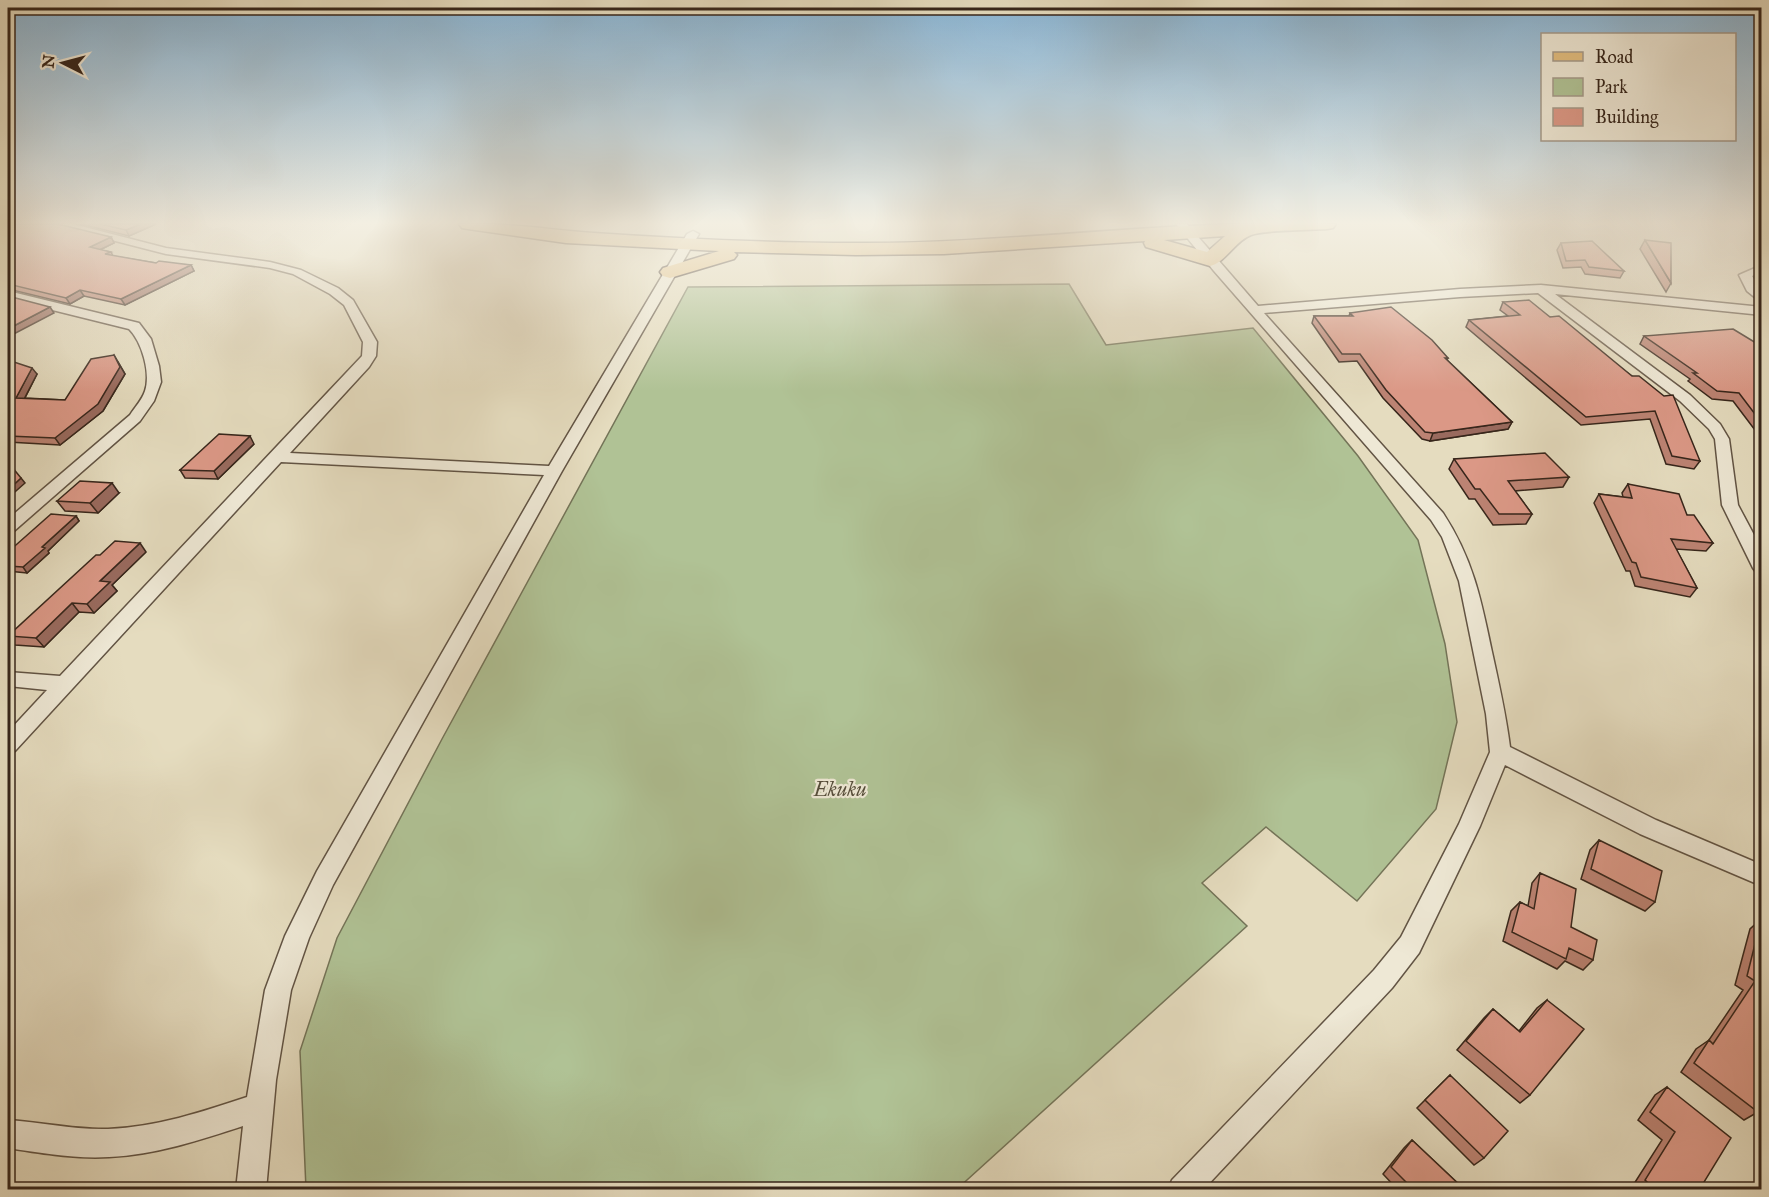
<svg xmlns="http://www.w3.org/2000/svg" width="1769" height="1197" font-family="'IM FELL Great Primer',serif">
  <rect width="100%" height="100%" fill="#e5dcbf"/>
  <filter id="stains"><feTurbulence type="fractalNoise" baseFrequency=".00333" numOctaves="4"/><feColorMatrix values="0 0 0 0 .2 0 0 0 0 .09 0 0 0 0 .02 0 0 0 .5 -.17"/></filter>
  <radialGradient id="worn" r=".72"><stop offset=".6" stop-color="#630" stop-opacity="0"/><stop offset="1" stop-color="#630" stop-opacity=".3"/></radialGradient>
  <path fill="#b0c295" stroke="#747458" stroke-width="1.5" d="M1069,284L1106,345L1253,328L1358,456L1418,540L1445,644L1457,722L1436,809L1357,901L1266,827L1202,883L1247,926L957,1189H306L300,1051L337,938L442,739L688,287Z"/>
  <g fill="none" stroke-linecap="round" stroke-linejoin="round">
    <defs>
      <path id="minor" d="M56,224H73L166,248L270,262L301,270L338,288L353,300L377,342L376,356L369,367L290,453L549,466L687,234L693,231L699,234L562,471L333,885L309,938L291,990L276,1080L266,1190H236L243,1126C200,1140 155,1155 109,1157C75,1159 41,1153 8,1148V1120C41,1122 74,1130 108,1129C156,1127 202,1112 247,1097L265,990L285,936L317,871L544,475L281,462L15,751L8,753V732L47,690L8,686V672L60,676L362,356L363,342L344,305L330,294L293,274L270,268L166,254L57,226Z
        M1176,224H1187L1258,306L1460,289L1541,285L1762,307V315L1555,294L1690,395L1720,424L1729,439L1738,505L1762,550V574L1756,572L1753,568L1722,505L1715,439L1709,429L1680,401L1538,293L1460,297L1264,313L1443,513C1473,559 1481,599 1492,652C1499,684 1506,715 1510,747L1656,820L1762,865V886L1640,834L1505,765L1480,826L1419,953L1392,988L1203,1190H1168L1172,1180L1374,970L1401,937L1459,824L1490,752L1486,714L1459,581L1442,537L1431,520L1214,271Z
        M1762,265V272L1752,276L1762,292V303L1747,291L1739,275Z
        M8,291L139,323L151,339L159,366L161,382L154,401L140,421L14,531L8,532V519L130,415C135,407 142,400 145,391C151,373 142,342 129,329L8,299Z"/>
      <path id="primary" d="M459,224C504,222 549,230 594,233C682,239 769,243 857,243C1017,244 1176,218 1336,224L1333,228L1327,229C1311,230 1263,230 1251,235C1235,241 1226,262 1210,266L1146,247L1144,243L1145,241L944,254L856,255L734,252L737,255L734,259L670,278L663,276L660,272L663,268L719,251L566,243L468,229L462,228ZM1225,236L1207,252L1164,240Z"/>
    </defs>
    <use href="#minor" stroke="#625444" stroke-width="3"/>
    <use href="#primary" stroke="#37261b" stroke-width="3"/>
    <use href="#minor" fill="#eee8d5" fill-rule="evenodd"/>
    <use href="#primary" fill="#e2be80" fill-rule="evenodd"/>
  </g>
  <path fill="#bc8373" stroke="#37261b" stroke-width="1.5" d="M8,224L111,237L114,243L100,250L111,252L113,256L156,263L191,265L194,271L125,305L84,296L70,304L8,289Z
    M81,224H156L129,236Z
    M1645,240L1671,283L1666,292L1640,249Z
    M1561,243L1624,271L1620,278L1585,274L1581,267L1563,268L1557,250Z
    M1503,302L1550,317L1632,376L1700,461L1694,469L1666,464L1650,419L1581,425L1466,327L1469,320L1508,316L1500,310Z
    M1350,313L1448,358L1447,360L1512,422L1508,429L1430,441L1422,439L1383,398L1357,361L1339,362L1312,323L1314,316H1349Z
    M1644,336L1761,346V438L1733,401L1712,399L1688,381L1690,379L1640,344Z
    M8,360L37,374L25,398L65,400L118,362L125,374L103,411L60,445L8,442Z
    M254,444L218,479L185,478L180,470Z
    M1454,459L1569,477L1563,487L1515,491L1532,514L1526,524L1493,525L1475,499H1469L1449,469Z
    M1628,484L1687,515L1713,543L1706,551L1676,549L1697,588L1690,597L1635,586L1630,571H1626L1594,503L1599,494L1623,497L1622,493Z
    M119,493L98,513L65,511L57,501Z
    M76,516L79,521L48,551L49,553L27,573L8,571V552Z
    M146,552L112,585L117,591L94,613L79,612L44,647L15,645L8,637V635Z
    M1599,840L1655,902L1645,911L1581,879L1590,850Z
    M1540,873L1571,927L1593,960L1583,970L1565,961L1557,969L1503,941L1511,911L1520,902L1528,906L1532,883Z
    M1761,919L1758,1112L1744,1120L1681,1072L1696,1049L1709,1040L1743,990L1735,985L1750,929Z
    M1547,1000L1530,1095L1520,1103L1457,1050L1484,1018L1493,1009L1519,1031L1537,1008Z
    M1450,1075L1484,1158L1474,1165L1417,1108Z
    M1667,1087L1704,1182L1714,1190H1635L1632,1187L1662,1140L1638,1120L1655,1095Z
    M1412,1140L1465,1190H1398L1383,1174L1404,1148Z"/>
  <path fill="#996a5e" stroke="#37261b" stroke-width="1.5" d="M141,224H156L129,236L126,230Z
    M111,237L114,243L93,253L90,247Z
    M191,265L194,271L125,305L121,299Z
    M80,290L84,296L70,304L66,298Z
    M50,307L54,313L8,337V329Z
    M114,355L125,374L103,411L60,445L55,438Z
    M32,368L37,374L21,405L16,398Z
    M1512,422L1508,429L1430,441L1433,433Z
    M250,436L254,444L218,479L214,471Z
    M21,478L25,483L8,498V490Z
    M112,483L119,493L98,513L90,503Z
    M76,516L79,521L48,551L49,553L27,573L23,567L42,547Z
    M140,543L146,552L112,585L117,591L94,613L87,604L100,581Z
    M72,603L79,612L44,647L36,638Z"/>
  <path fill="#db9886" stroke="#37261b" stroke-width="1.5" d="M8,224H58L111,237L90,247L111,252L105,254L156,263L159,261L191,265L121,299L80,290L66,298L8,284Z
    M100,224H141L126,230Z
    M1645,240L1671,243V283Z
    M1592,241L1624,271L1589,267L1585,260L1566,261L1561,243Z
    M8,296L50,307L8,329Z
    M1529,300L1550,317L1559,316L1632,376H1639L1664,396L1673,395L1700,461L1672,456L1655,411L1586,417L1469,320L1520,315L1503,302Z
    M1391,307L1432,340L1448,358H1445L1512,422L1433,433L1425,432L1386,390L1360,354H1342L1314,316H1353L1350,313Z
    M1733,329L1761,346V422L1739,393L1717,391L1693,373H1697L1644,336Z
    M114,355L120,367L98,404L55,438L8,436V360L32,368L16,398L65,400L91,359Z
    M219,434L250,436L214,471L180,470Z
    M1545,453L1569,477L1508,481L1532,514H1499L1480,489H1475L1454,459Z
    M12,467L21,478L8,490V470Z
    M80,481L112,483L90,503L57,501Z
    M1628,484L1679,494L1687,515H1694L1713,543L1671,539L1697,588L1641,577L1636,563L1632,562L1599,494L1632,498Z
    M51,514L76,516L42,547L45,548L23,567L8,566V552Z
    M115,541L140,543L100,581L110,582L87,604L72,603L36,638L8,636L96,555H100Z
    M1599,840L1662,871L1655,902L1591,869Z
    M1540,873L1576,889L1571,927L1597,940L1593,960L1569,948L1566,959L1512,932L1520,902L1534,909Z
    M1761,920V1106L1758,1112L1694,1063L1709,1040L1713,1044L1755,981L1747,976Z
    M1547,1000L1584,1029L1530,1095L1466,1041L1493,1009L1520,1032Z
    M1450,1075L1508,1131L1484,1158L1425,1100Z
    M1667,1087L1731,1138L1704,1182L1714,1190H1656L1645,1180L1675,1132L1650,1112Z
    M1412,1140L1465,1190H1414L1391,1167Z"/>
  <linearGradient id="sky" x2="0" y2="1"><stop stop-color="#89b6d7"/><stop offset="0.57" stop-color="#f3efe2"/><stop offset="1" stop-color="#f3efe2" stop-opacity="0"/></linearGradient>
  <rect width="1769" height="391" fill="url(#sky)"/>
  <g text-anchor="middle" stroke-width="4.5" stroke-linejoin="round" paint-order="stroke">
    <g font-size="20" font-style="italic" fill="#554d3a" stroke="#eee8d5">
      <text x="840" y="796">Ekuku</text>
    </g>
  </g>
  <rect width="1769" height="1197" fill="none" stroke="#e5dcbf" stroke-width="30"/>
  <rect x="9" y="9" width="1751" height="1179" fill="none" stroke="#37261b" stroke-width="3"/>
  <rect x="15" y="15" width="1739" height="1167" fill="none" stroke="#37261b" stroke-width="1.5"/>
  <rect x="1541" y="33" width="195" height="108" fill="#eee8d5" stroke="#a59a8b" stroke-width="1.5"/>
  <rect x="1553" y="52" width="30" height="9" fill="#e2be80" stroke="#a59a8b" stroke-width="1.5"/>
  <text x="1595" y="63" font-size="18" fill="#37261b">Road</text>
  <rect x="1553" y="78" width="30" height="18" fill="#b0c295" stroke="#a59a8b" stroke-width="1.5"/>
  <text x="1595" y="93" font-size="18" fill="#37261b">Park</text>
  <rect x="1553" y="108" width="30" height="18" fill="#db9886" stroke="#a59a8b" stroke-width="1.5"/>
  <text x="1595" y="123" font-size="18" fill="#37261b">Building</text>
  <g transform="translate(63 63) rotate(276)" stroke="#eee8d5" stroke-width="4.5" paint-order="stroke">
  <path d="M0-4.5L10 22L0 15L-10 22Z" fill="#37261b"/>
  <text y="-9" font-size="16" font-weight="bold" text-anchor="middle" fill="#37261b">N</text>
  </g>
  <rect width="100%" height="100%" filter="url(#stains)"/>
  <rect width="100%" height="100%" fill="url(#worn)"/>
</svg>
